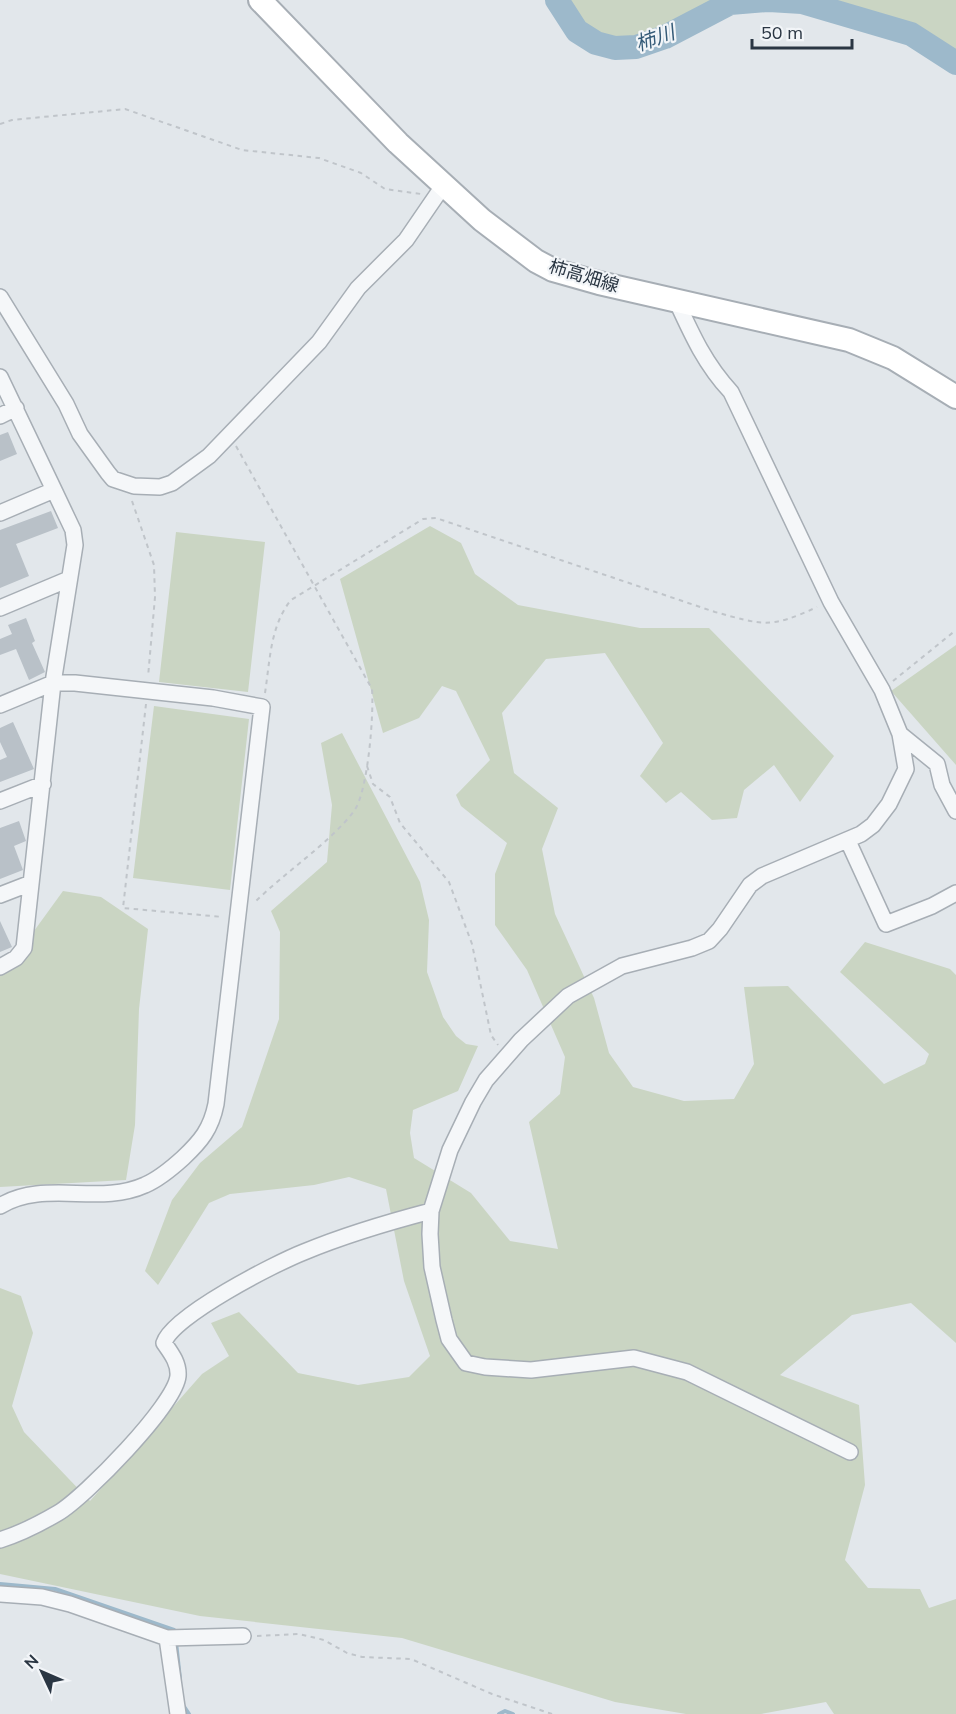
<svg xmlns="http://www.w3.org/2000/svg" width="956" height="1714" font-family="Mulish,'Noto Sans JP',sans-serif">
  <rect width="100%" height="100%" fill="#e2e7eb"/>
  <path fill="#cad5c3" d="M568,0H720C686,19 616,65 582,25C576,18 573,8 568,0Z
    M810,0H956V52L918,27Z
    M430,526L461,543L475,574L518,605L640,628H709L834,756L800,802L774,765L744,790L737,818L712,820L681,792L666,803L640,776L663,743L605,653L546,659L502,713L514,773L558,808L542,849L555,914L594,998L609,1053L633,1087L684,1101L734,1099L754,1064L744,987L788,986L884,1084L925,1064L929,1054L840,972L865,942L950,969L956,975V1343L911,1303L852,1315L780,1375L859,1405L865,1485L845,1560L868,1588L920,1589L929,1608L956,1599V1714H834L826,1702L761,1714H686L615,1702L402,1638L200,1616L0,1574V1288L21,1296L33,1333L12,1406L24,1432L90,1501L202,1374L229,1356L211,1323L239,1312L298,1373L358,1385L409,1377L430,1356L404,1281L386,1189L349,1177L314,1185L230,1194L209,1203L158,1285L145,1271L172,1200L200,1163L242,1127L279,1019L280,932L271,911L327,862L332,805L321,743L342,733L420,882L429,920L427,972L443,1017L456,1036L466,1044L478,1046L458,1091L413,1110L410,1133L414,1158L471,1193L510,1241L558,1249L529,1122L560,1094L565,1057L527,970L495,925V874L507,843L461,806L456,795L490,760L456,691L442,686L419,718L383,733L340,579Z
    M176,532L265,542L248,692L159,682Z
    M956,645V765L891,691Z
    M154,706L249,719L230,890L133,878Z
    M63,891L101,897L148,929L139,1009L135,1125L126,1180L0,1187V972L30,950L34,931Z"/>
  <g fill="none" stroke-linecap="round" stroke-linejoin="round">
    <path stroke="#9db9cb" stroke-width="4" d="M0,1584L55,1589L174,1630L175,1635
      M176,1642L180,1679
      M183,1705L189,1714
      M499,1714L505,1711L513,1714"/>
    <path stroke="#9db9cb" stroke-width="24" d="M557,0L577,31L596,43L615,48L636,47L665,37L730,3L768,0
      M769,0L802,2L911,34L956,63"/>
  </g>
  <path fill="#b9c1c8" d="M8,432L17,454L0,461V435Z
    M51,511L58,528L16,544L29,576L0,588V530Z
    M26,618L35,641L32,643L45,672L29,680L16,649L0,655V639L12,634L8,625Z
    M13,722L34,769L0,782V760L7,757L0,742V728Z
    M19,821L26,841L14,846L23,870L0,879V828Z
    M0,921L12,947L0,952Z"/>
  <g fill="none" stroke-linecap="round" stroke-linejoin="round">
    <defs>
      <path id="minor" d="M0,297L66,404L80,434L108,473L113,479L134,486L160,487L172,483L209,456L319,342L358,288L406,240L443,186
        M676,300C692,335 705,364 731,392L831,602L882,690L900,734L906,769L889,804L873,825L861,834L762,876L750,885L720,929L709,941L692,948L622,966L568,996L521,1040L486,1080L473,1102L450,1150L431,1211L430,1234L432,1267L444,1320L449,1339L466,1363L485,1367L531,1370L634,1358L687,1372L850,1452
        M0,377L54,490L73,530L75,545L53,683L24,948L16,958L0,967
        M0,416L16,408
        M0,513L54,490
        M0,608L69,579
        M0,705L53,683H75L213,698L262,707L216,1104C211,1129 201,1141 183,1158C172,1168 159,1179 145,1185C99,1206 44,1179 0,1206
        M900,734L937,764L942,785L956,811
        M0,801L43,784
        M848,841L886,924L932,906L956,893
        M0,895L31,883
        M0,1540C19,1534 41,1523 58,1513C85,1497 175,1405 178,1376C179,1363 171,1353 164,1343C172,1316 276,1263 304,1252C345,1235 389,1222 431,1211
        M0,1594L42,1597L70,1604L167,1638L243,1636
        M167,1638L178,1714"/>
      <path id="secondary" d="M260,0L398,143L482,220L536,261L553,270L599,283L849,340L893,358L956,397"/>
    </defs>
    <use href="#minor" stroke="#a7aeb5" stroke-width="18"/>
    <use href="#secondary" stroke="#a7aeb5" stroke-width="26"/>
    <path stroke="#c0c5ca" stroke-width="2" stroke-dasharray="4.5 4.5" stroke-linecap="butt" d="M0,124L12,120L125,109L242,150L319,158L361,173L385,189L421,194
      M236,446L372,689C374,714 368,792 354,811C331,842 284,873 255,902
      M132,501L154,565L155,597L148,677
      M893,681L956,630
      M265,693C270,661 270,626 291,600L423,519L436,518L715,612C763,625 770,629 817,607
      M146,704L123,908L223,917
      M367,766L373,784L390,797L400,823L449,882L472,944L491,1035L498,1045
      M257,1636L299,1634L324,1640L347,1653L362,1657L411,1659L492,1694L552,1714"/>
    <use href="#minor" stroke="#f5f7f9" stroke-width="15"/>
    <use href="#secondary" stroke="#fff" stroke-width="22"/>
  </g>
  <g text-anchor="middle" stroke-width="4.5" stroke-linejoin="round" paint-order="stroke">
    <g font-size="18" fill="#2a3643" stroke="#f2f5f8">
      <text transform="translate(584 276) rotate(17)" y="6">柿高畑線</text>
    </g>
    <g font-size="20" font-style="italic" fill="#345a77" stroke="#f2f5f8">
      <text transform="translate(655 38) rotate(-19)" y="7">柿川</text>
    </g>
  </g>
  <g transform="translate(42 1672) rotate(314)" stroke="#f2f5f8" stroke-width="4.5" paint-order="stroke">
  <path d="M0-4.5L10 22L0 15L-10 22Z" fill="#2a3643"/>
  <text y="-9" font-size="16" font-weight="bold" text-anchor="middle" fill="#2a3643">N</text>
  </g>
  <path d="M752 39v9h100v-9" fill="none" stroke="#2a3643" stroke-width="3"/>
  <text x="761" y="39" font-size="18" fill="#2a3643" stroke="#f2f5f8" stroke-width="4.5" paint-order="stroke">50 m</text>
</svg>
